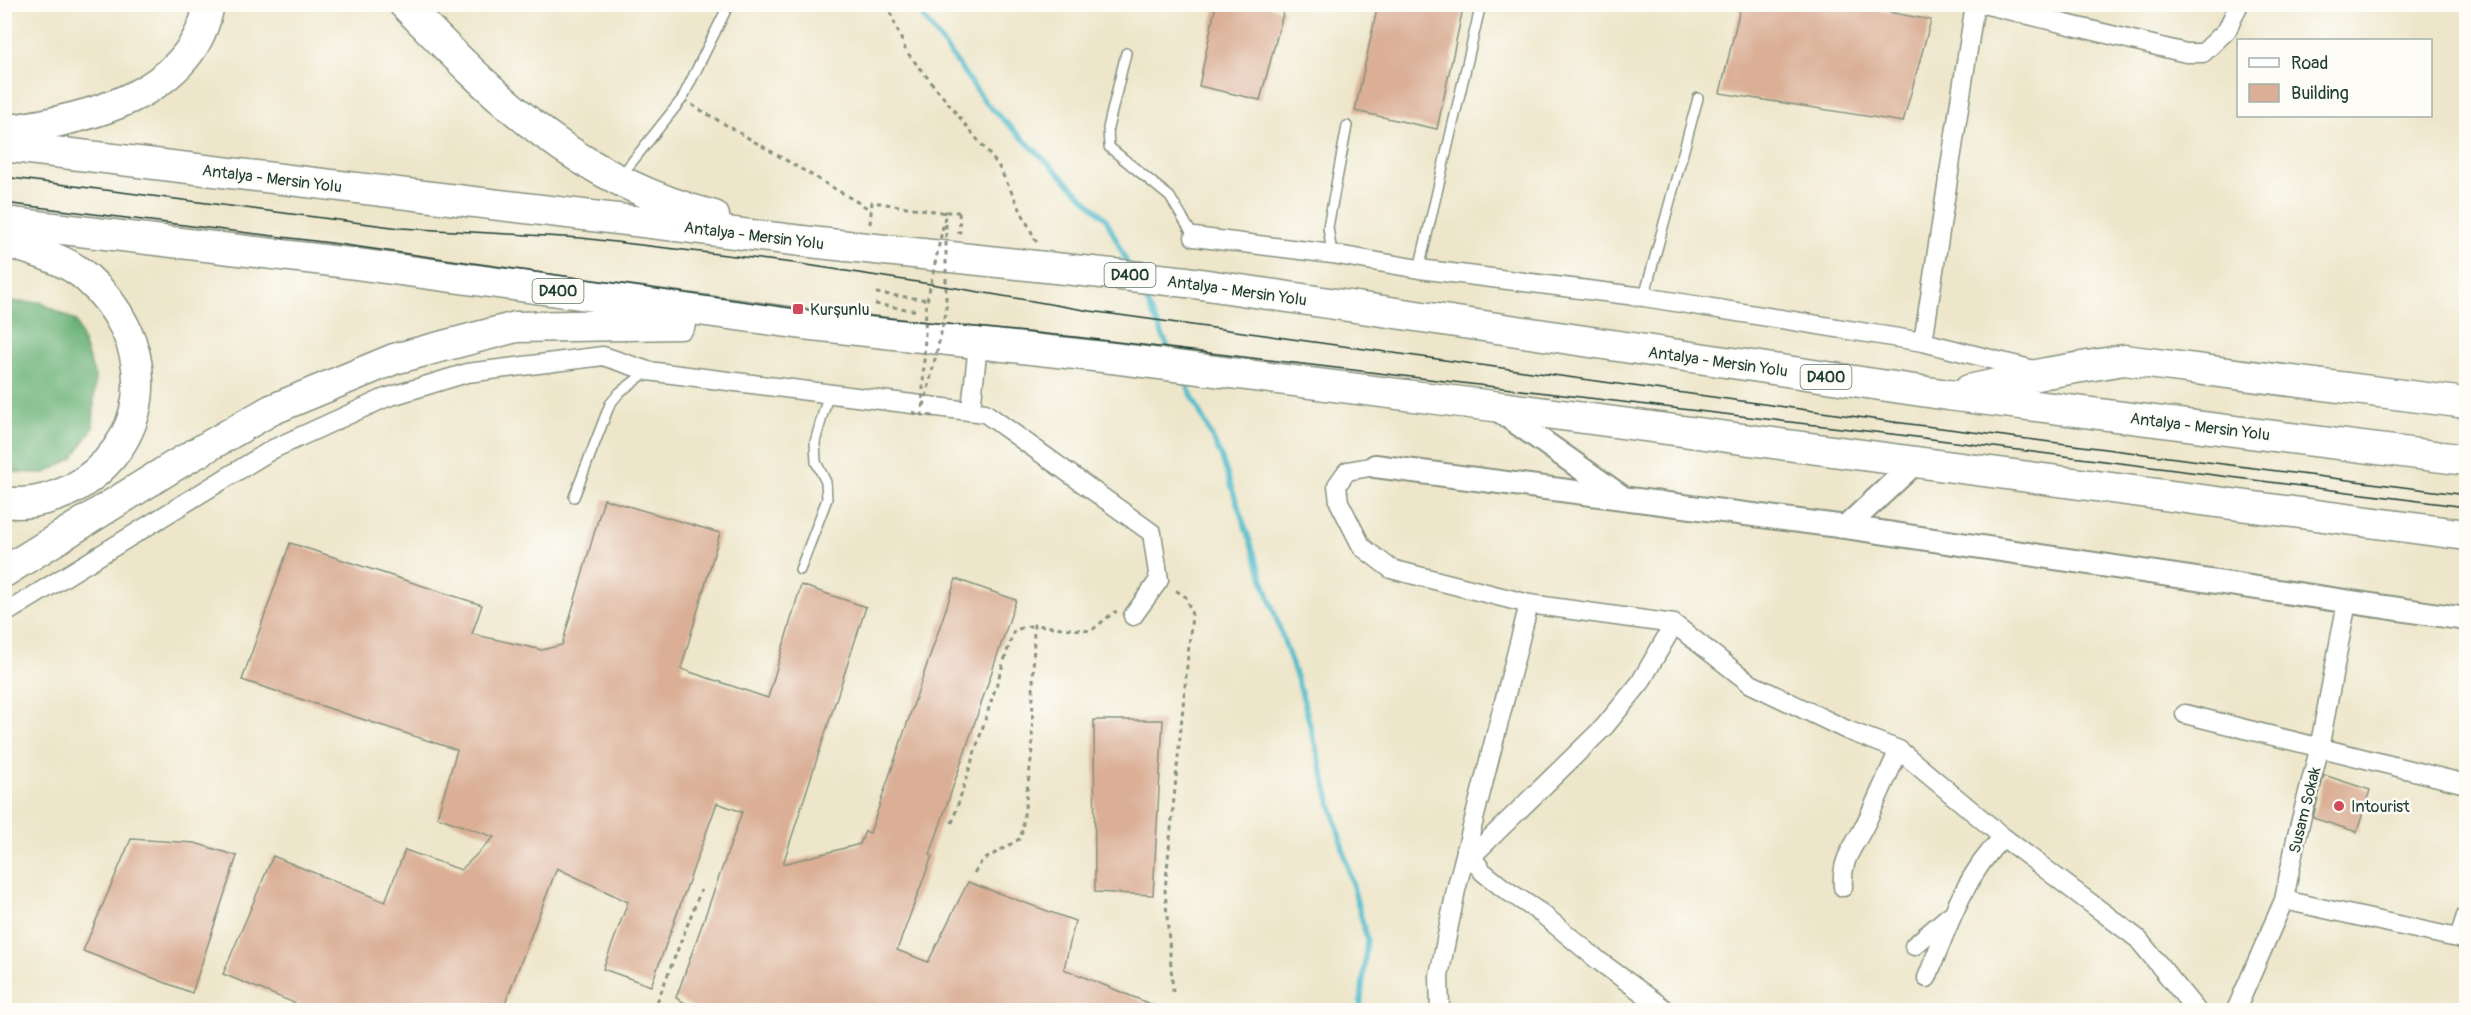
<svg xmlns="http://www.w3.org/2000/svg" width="2471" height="1015" font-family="Pangolin,sans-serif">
  <rect width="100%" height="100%" fill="#fdfcf7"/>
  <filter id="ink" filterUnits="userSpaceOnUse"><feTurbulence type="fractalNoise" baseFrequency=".0167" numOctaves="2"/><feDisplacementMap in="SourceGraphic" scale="12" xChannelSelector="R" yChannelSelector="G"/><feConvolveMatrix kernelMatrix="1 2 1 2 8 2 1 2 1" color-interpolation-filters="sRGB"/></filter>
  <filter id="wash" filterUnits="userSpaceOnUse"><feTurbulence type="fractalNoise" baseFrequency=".008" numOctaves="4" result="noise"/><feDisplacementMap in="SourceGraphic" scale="24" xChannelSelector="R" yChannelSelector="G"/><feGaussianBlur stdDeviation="1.35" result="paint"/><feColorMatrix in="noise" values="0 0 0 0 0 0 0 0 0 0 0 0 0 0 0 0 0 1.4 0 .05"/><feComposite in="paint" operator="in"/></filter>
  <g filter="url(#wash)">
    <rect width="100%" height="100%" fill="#eee6ca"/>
    <path fill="#6cb278" stroke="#467856" stroke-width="1.5" d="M5,302H40L76,321L95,377L93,428L73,458L45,473L5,472Z"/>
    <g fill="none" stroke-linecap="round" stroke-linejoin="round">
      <path stroke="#4fbbcb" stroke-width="5" d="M914,4L986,103L1106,219L1129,266
        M1140,288L1172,355
        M1183,377L1221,456L1301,691L1367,939L1360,1010"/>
    </g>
    <g id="blocks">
      <path fill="#daaf95" d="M1216,4H1261L1284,10L1260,100L1199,86Z
        M1378,4H1464L1437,129L1355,111Z
        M1741,4H1845L1931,20L1903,122L1720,93Z
        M604,499L720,533L681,669L768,698L801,585L866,607L783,864L860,844L865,831L870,833L956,579L1016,600L930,855L932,856L897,950L928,962L968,882L1075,921L1064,969L1168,1011H700L676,998L742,812L717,803L651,986L603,969L628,902L557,868L502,1011H314L223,974L273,856L385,902L405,850L461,870L494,837L437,817L457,750L242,680L290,543L482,605L472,634L542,650L562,645Z
        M1094,720H1163L1153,895L1095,892Z
        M2324,775L2370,790L2357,832L2313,818Z
        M131,839L195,843L237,856L192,993L83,951Z"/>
    </g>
  </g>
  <g filter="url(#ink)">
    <use href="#blocks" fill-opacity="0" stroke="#86927f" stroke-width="1.5"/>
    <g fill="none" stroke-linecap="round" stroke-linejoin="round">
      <defs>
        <path id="service" d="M1126,53L1108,128L1109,147L1170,197L1194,237
          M620,177L682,99L729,4
          M1332,254L1328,227L1347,126
          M1419,269L1481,4
          M1644,297L1698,98
          M574,497L610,404L620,392L648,371
          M800,570L827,499L826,482L816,462L815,442L829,392"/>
        <path id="minor" d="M1983,4L2186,53H2203L2227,30L2239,4
          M1194,237L1332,254L1419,269L1644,297L1923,342L2038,371
          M1923,342L1975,4
          M971,409L978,345
          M1375,466L1347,471L1337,485L1339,502L1362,547L1391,569L1529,604L1674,624L1751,684L1847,730L1899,750L2003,837L2138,939L2196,1010
          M4,614L273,449L385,398L467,373L603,356L648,371L985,413L1152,533L1159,580L1133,616
          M2185,714L2466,784
          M1466,849L1483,872L1503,888L1541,913L1599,961L1666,1010
          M1472,856L1605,726L1640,683L1674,624
          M1843,887C1841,859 1852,850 1864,827C1876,802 1887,776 1899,750
          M2284,900L2466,940
          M2459,937L2466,916
          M1914,946L1949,916
          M1927,978C1947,928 1964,876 2003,837
          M1440,1010L1439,976L1456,890L1529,604
          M2236,1010L2284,900L2296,839L2318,754L2347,602"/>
        <path id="tertiary" d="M1494,407L1622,497
          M1375,466L1846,527L2466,619
          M1846,527L1916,462"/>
        <path id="trunk" d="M404,4C500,102 577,180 714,216
          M4,131C82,120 193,97 209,4
          M4,146L819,243L1187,282L1948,395L2466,460
          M4,222L349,263L803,324L1112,358L1493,406L2466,535
          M4,241C32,251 65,258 87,278C153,336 159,431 82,483C61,497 30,506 4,502
          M1969,390L2046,373L2124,360L2466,403
          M4,572L174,466L271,410L394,359L516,327L680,324"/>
      </defs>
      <use href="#service" stroke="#86927f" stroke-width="12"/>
      <use href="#minor" stroke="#86927f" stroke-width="21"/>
      <use href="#tertiary" stroke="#86927f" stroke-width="26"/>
      <use href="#trunk" stroke="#86927f" stroke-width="33"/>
      <path stroke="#86927f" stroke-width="3" stroke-dasharray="4.5 4.5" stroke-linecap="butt" d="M887,4L906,51L998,165L1037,243
        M692,105L871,210
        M870,224L872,202L941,212
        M957,232H960L959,212
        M876,293L928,300
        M875,304L918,311
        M952,823L1014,630L1034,625
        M974,873L982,861L1021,838L1032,753L1034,625L1091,631L1114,612H1117
        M1173,992L1165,890L1192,615L1186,597L1174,589
        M654,1010L701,890"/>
      <use href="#service" stroke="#fff" stroke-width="9"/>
      <use href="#minor" stroke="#fff" stroke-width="18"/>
      <use href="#tertiary" stroke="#fff" stroke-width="22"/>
      <use href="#trunk" stroke="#fff" stroke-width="30"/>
      <path stroke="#1f3d34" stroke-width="1.5" d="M4,177L400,228L581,238L794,263L956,288L1090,311L1894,422L2466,495
        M4,203L331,243L798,309L1075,337L1900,435L2466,507"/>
      <path stroke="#86927f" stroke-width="3" stroke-dasharray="4.5 4.5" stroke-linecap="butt" d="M941,212L946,213
        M924,406L946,312V220
        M912,412L922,415
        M933,416L922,415L926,306L946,212H959"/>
    </g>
  </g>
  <g fill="#d1495b" stroke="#fdfcf7" stroke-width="2">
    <rect x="792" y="303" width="12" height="12" rx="3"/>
    <circle cx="2339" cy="806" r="6"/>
  </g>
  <g text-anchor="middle" stroke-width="5" stroke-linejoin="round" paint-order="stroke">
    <g fill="#fdfcf7" stroke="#62766e" stroke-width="1.5">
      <rect x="1104.5" y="263" width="51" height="24" rx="4.5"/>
      <rect x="532.5" y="279" width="51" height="24" rx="4.5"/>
      <rect x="1800.5" y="365" width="51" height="24" rx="4.5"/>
    </g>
    <g font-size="15" font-weight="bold" fill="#1f3d34">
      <text x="1130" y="280">D400</text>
      <text x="558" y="296">D400</text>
      <text x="1826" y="382">D400</text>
    </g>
    <g font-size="16" fill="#1f3d34" stroke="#fdfcf7">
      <text transform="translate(272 178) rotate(7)" y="6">Antalya - Mersin Yolu</text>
      <text transform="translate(754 235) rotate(7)" y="6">Antalya - Mersin Yolu</text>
      <text transform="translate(1237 290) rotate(8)" y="6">Antalya - Mersin Yolu</text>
      <text transform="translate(1718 361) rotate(8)" y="6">Antalya - Mersin Yolu</text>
      <text transform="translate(2200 426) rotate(7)" y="6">Antalya - Mersin Yolu</text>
      <text transform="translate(2304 810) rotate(-76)" y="6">Susam Sokak</text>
    </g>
    <g font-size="16" fill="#1f3d34" stroke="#fdfcf7" text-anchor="start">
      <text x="810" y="315">Kurşunlu</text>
      <text x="2351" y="812">Intourist</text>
    </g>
  </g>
  <rect width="2471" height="1015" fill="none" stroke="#fdfcf7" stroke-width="24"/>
  <rect x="2237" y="39" width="195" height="78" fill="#fdfcf7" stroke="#a4b0a9" stroke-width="1.5"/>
  <rect x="2249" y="58" width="30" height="9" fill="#ffffff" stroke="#a4b0a9" stroke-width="1.5"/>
  <text x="2291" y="69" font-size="18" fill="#1f3d34">Road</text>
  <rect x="2249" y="84" width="30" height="18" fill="#daaf95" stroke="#a4b0a9" stroke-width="1.5"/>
  <text x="2291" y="99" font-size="18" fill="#1f3d34">Building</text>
</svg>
